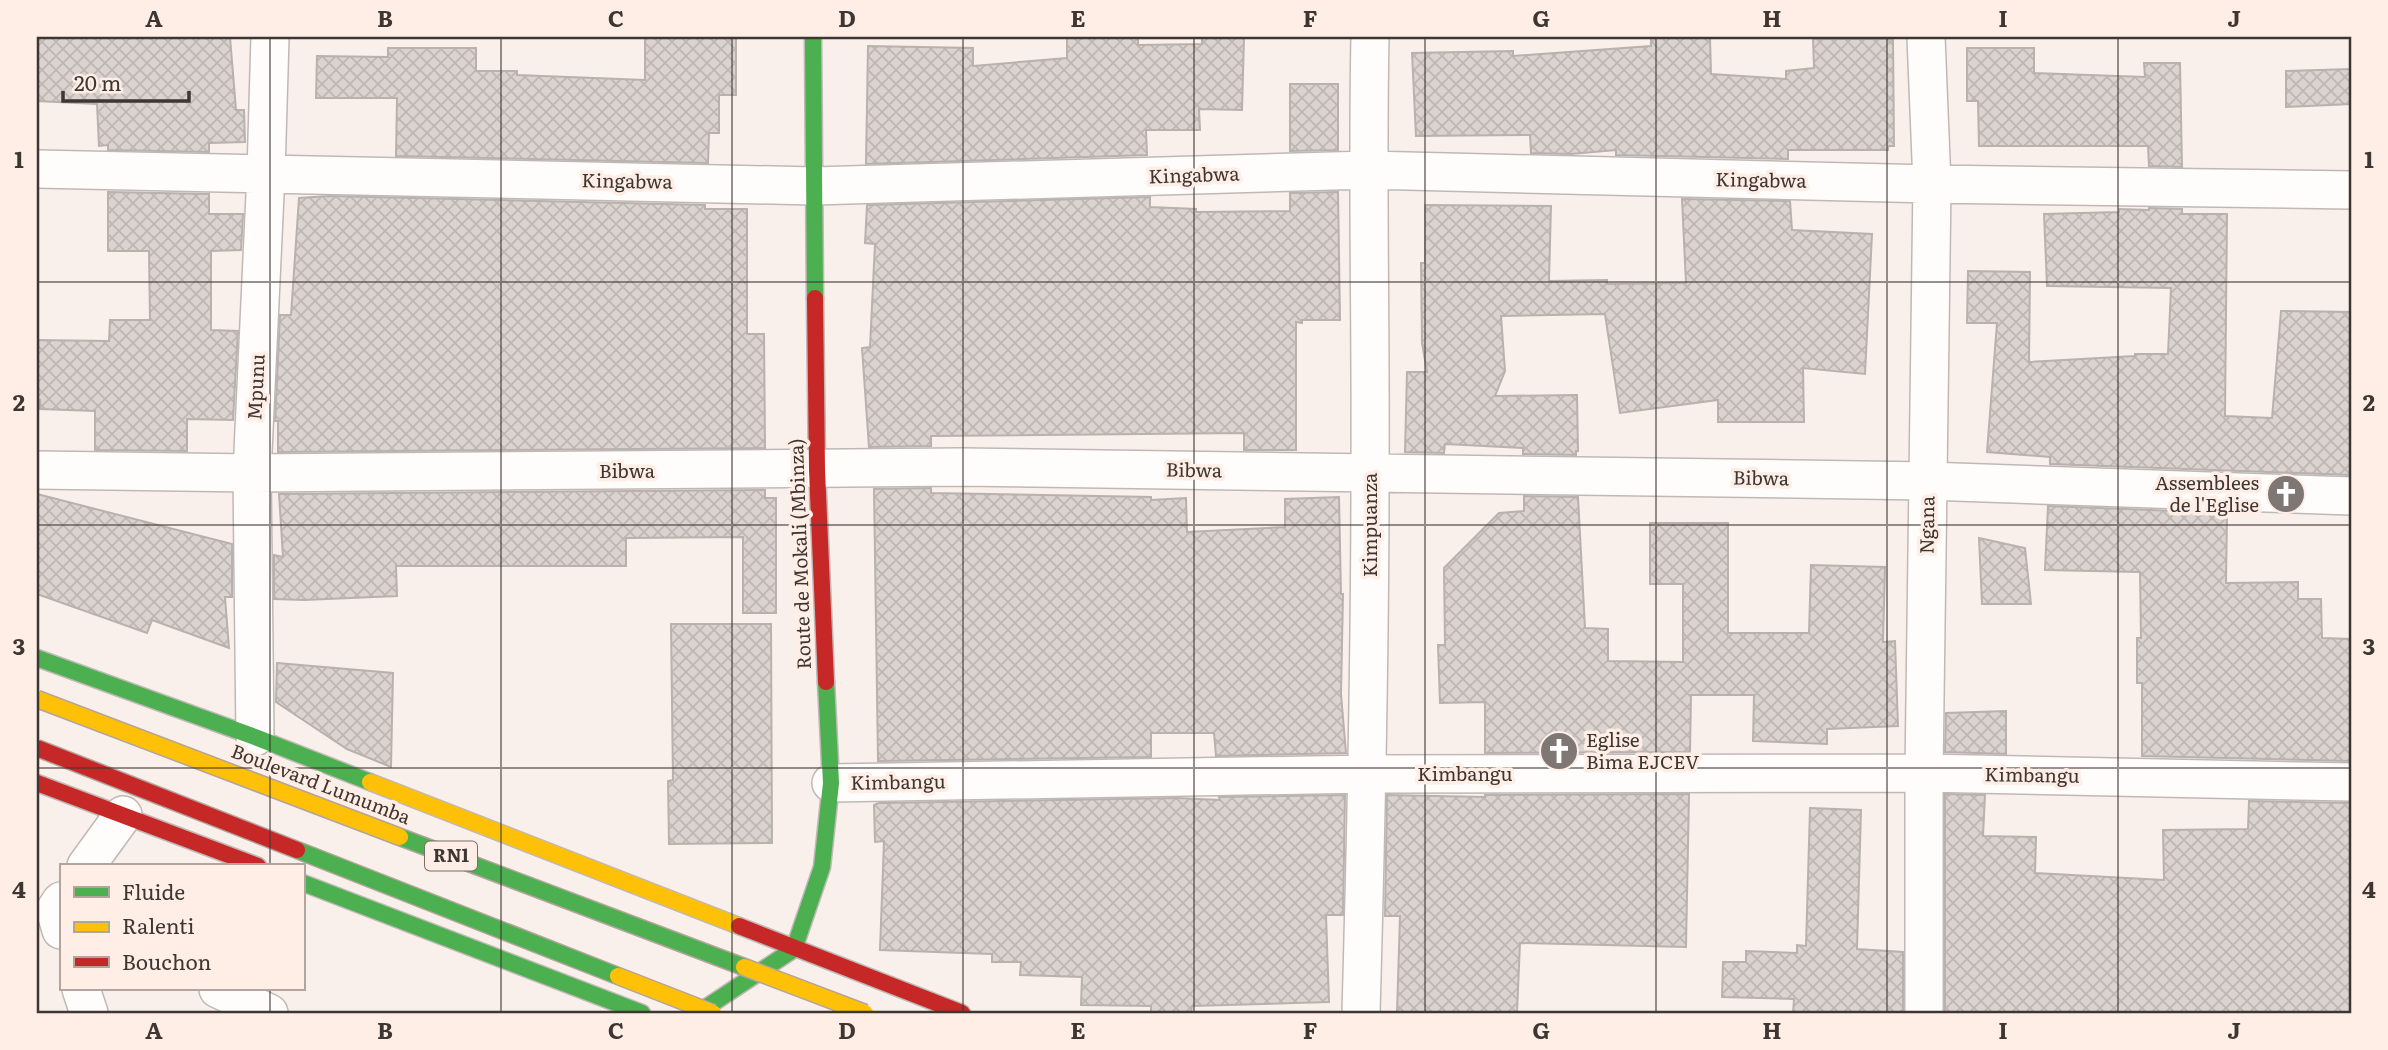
<svg xmlns="http://www.w3.org/2000/svg" width="2388" height="1050" font-family="Literata,serif">
  <defs>
    <pattern id="building-cross-hatch" width="8" height="8" patternUnits="userSpaceOnUse" patternTransform="scale(1.75)"><rect width="8" height="8" fill="#dbd3d0"/><path d="M0 0l8 8M0 8l8-8" fill="none" stroke="#bdb6b3"/></pattern>
  </defs>
  <rect width="100%" height="100%" fill="#f9f0ec"/>
  <path fill="url(#building-cross-hatch)" stroke="#b8b1ad" stroke-width="2" d="M37,37H230L236,110H244L245,142L209,143V152L108,150V145L99,146L97,104L37,101Z
    M645,37H736V95H719V133H709L708,163L396,156L397,98H316L317,56L388,57V48H476V71H517V75L645,80Z
    M1067,37H1138V45L1202,44V37H1244L1242,110L1199,109L1200,130H1146L1147,155L866,164L868,46L973,48V66L1067,58Z
    M1651,37H1710L1711,74L1786,79V71L1814,68L1813,39H1893L1894,146H1888V150H1788V159L1616,155V150L1571,154L1531,153L1530,135L1416,136L1412,53L1513,51V56L1651,46Z
    M1967,48H2034V73L2145,77L2144,63H2180L2182,167L2149,166L2148,146H1979L1978,101H1967Z
    M2351,69V104L2286,107V71Z
    M1290,84H1338V150L1290,151Z
    M108,192L209,194V214H243L241,250L211,251V330L238,331L233,420L187,419V451L95,450V411L40,409V400H37V340L109,341L110,320H150L149,251H108Z
    M1338,192L1340,320H1302V323L1296,322V450H1244V433L931,436V446L869,447L862,348L870,347L875,244L865,243L867,205L1150,197V207L1196,209V212L1290,211V193Z
    M329,196L705,205V209H747V334H764L765,448L278,452V421H275L280,315H291L299,198Z
    M1682,199L1790,201L1792,230L1872,234L1865,374L1803,368L1804,422H1718V400L1620,413L1605,314L1501,316L1505,371L1495,396L1577,395L1578,451H1576V455L1523,454V448L1445,444L1444,453L1405,452L1407,372H1427L1422,343L1421,263H1425V205L1551,206L1549,281L1607,280V284L1686,283Z
    M2149,208L2182,209V214H2227L2225,416L2272,418L2281,311L2351,312V475L2050,464V457L1987,452L1997,323H1967L1968,271L2030,272L2029,362L2135,356V354H2168L2171,288L2047,286L2044,214L2119,212V209L2149,210Z
    M931,488V493L1151,497V500L1186,498L1187,532L1285,527V499L1339,497L1341,594H1343L1341,694L1346,753L1216,756L1214,733H1151V757L878,761L874,489Z
    M765,490V498H776V613H743V537L626,538V566H396L397,596L304,600L274,599V555L283,557L279,494Z
    M37,494L232,544V597H225L229,648L152,620L147,633L37,594Z
    M1524,496L1578,497L1585,628L1608,629V661L1683,662V584H1650V523H1728V633H1809L1811,565L1885,567L1883,642L1895,641L1898,726L1827,729V744L1753,741L1754,695H1691L1690,752L1485,753V702L1440,703L1438,645H1445L1444,568L1499,513L1524,511Z
    M2048,506L2227,513L2226,583L2298,582V599H2321L2322,638L2351,639V761L2142,756V683H2137V638H2141L2140,572L2045,570Z
    M1979,538L2025,548L2031,604H1982Z
    M671,624H771L772,843L669,844L668,781L673,780Z
    M277,663L393,673L391,767L347,749L276,702Z
    M2006,711V754L1945,752L1946,713Z
    M1689,794L1686,947L1520,943L1517,1013H1397L1400,916H1385L1387,795L1485,797V795Z
    M1945,794L1985,795L1983,836L2036,837L2035,873L2164,880L2163,830L2248,829L2249,801L2351,803V1013H1945Z
    M1345,795L1343,915H1326L1329,1002L1192,1006L1191,1013H1151V1006L1081,1005L1082,977L1020,975L1021,962H992V954L880,950L884,841L875,842L874,805L879,803L1177,798L1220,800L1219,797Z
    M1810,808L1861,810L1857,949L1903,952V1013H1793L1794,999L1722,997L1723,962H1746V951L1797,953V945L1806,946Z"/>
  <g fill="none" stroke-linecap="round" stroke-linejoin="round">
    <defs>
      <path id="street" d="M37,169L814,186L1368,170L1932,184L2351,190
        M37,470L252,473L962,467L1927,481L2351,496
        M255,737L252,473L266,173L270,37
        M831,783L1368,774L1924,773L2351,782
        M86,866L123,815
        M61,901L55,910L61,930
        M81,989L89,1013
        M218,989L269,1013
        M1361,1013C1366,834 1370,654 1370,475C1371,329 1367,183 1370,37
        M1924,1013V773L1932,184L1926,37"/>
      <path id="fast" d="M813,37L815,298
        M37,658L255,737L370,782
        M303,883L642,1013
        M698,1013L794,949L822,867L831,783L826,682"/>
      <path id="slow" d="M370,782L739,926"/>
      <path id="jam" d="M815,298L817,470L826,682
        M37,783L258,866
        M739,926L962,1013"/>
    </defs>
    <use href="#street" stroke="#c0b8b5" stroke-width="40"/>
    <use href="#fast" stroke="#c0b8b5" stroke-width="19"/>
    <use href="#slow" stroke="#c0b8b5" stroke-width="19"/>
    <use href="#jam" stroke="#c0b8b5" stroke-width="19"/>
    <use href="#street" stroke="#fefdfc" stroke-width="37"/>
    <use href="#fast" stroke="#4caf50" stroke-width="16"/>
    <use href="#slow" stroke="#ffc107" stroke-width="16"/>
    <use href="#jam" stroke="#c62828" stroke-width="16"/>
    <defs>
      <path id="fast-bridge" d="M400,837L744,967
        M297,850L618,976"/>
      <path id="slow-bridge" d="M37,699L400,837
        M744,967L865,1013
        M618,976L713,1013"/>
      <path id="jam-bridge" d="M37,748L297,850"/>
    </defs>
    <use href="#fast-bridge" stroke="#b4a49b" stroke-width="19" stroke-linecap="butt"/>
    <use href="#slow-bridge" stroke="#b4a49b" stroke-width="19" stroke-linecap="butt"/>
    <use href="#jam-bridge" stroke="#b4a49b" stroke-width="19" stroke-linecap="butt"/>
    <use href="#fast-bridge" stroke="#4caf50" stroke-width="16"/>
    <use href="#slow-bridge" stroke="#ffc107" stroke-width="16"/>
    <use href="#jam-bridge" stroke="#c62828" stroke-width="16"/>
  </g>
  <path fill="none" stroke="#3e3632" stroke-width="2" stroke-opacity="0.55" d="M270,37V866M501,37V1013M732,37V1013M963,37V1013M1194,37V1013M1425,37V1013M1656,37V1013M1887,37V1013M2118,37V1013M37,282H2351M37,525H2351M37,768H2351M270,989V1013"/>
  <defs>
    <symbol id="church-disc" viewBox="-11 -11 22 22"><circle r="9.5" fill="#7f7773" stroke="#ffeee6"/><path d="M-1.2-6h2.4v3.5h3.3v2.4h-3.3V6h-2.4V-.1h-3.3v-2.4h3.3Z" fill="#fff"/></symbol>
  </defs>
  <g fill-rule="evenodd">
    <use href="#church-disc" x="2264" y="472" width="44" height="44"/>
    <use href="#church-disc" x="1537" y="729" width="44" height="44"/>
  </g>
  <g text-anchor="middle" stroke-width="7" stroke-linejoin="round" paint-order="stroke">
    <rect fill="#ffeee6" stroke="#786d68" stroke-width="2" x="425" y="841.5" width="52" height="29" rx="5"/>
    <g font-size="18" font-weight="bold" fill="#3e3632">
      <text x="451" y="862">RN1</text>
    </g>
    <g font-size="19" fill="#3e3632" stroke="#ffeee6">
      <text transform="translate(1194 175) rotate(-2)" y="7">Kingabwa</text>
      <text transform="translate(1761 180) rotate(1)" y="7">Kingabwa</text>
      <text transform="translate(627 181) rotate(1)" y="7">Kingabwa</text>
      <text transform="translate(256 387) rotate(-87)" y="7">Mpunu</text>
      <text transform="translate(1194 470) rotate(1)" y="7">Bibwa</text>
      <text x="627" y="478">Bibwa</text>
      <text transform="translate(1761 478) rotate(1)" y="7">Bibwa</text>
      <text transform="translate(1370 525) rotate(-90)" y="7">Kimpuanza</text>
      <text transform="translate(1927 525) rotate(-89)" y="7">Ngana</text>
      <text transform="translate(800 554) rotate(-92)" y="7">Route de Mokali (Mbinza)</text>
      <text x="1465" y="781">Kimbangu</text>
      <text transform="translate(2032 775) rotate(1)" y="7">Kimbangu</text>
      <text transform="translate(898 782) rotate(-1)" y="7">Kimbangu</text>
      <text transform="translate(321 784) rotate(21)" y="7">Boulevard Lumumba</text>
    </g>
    <g font-size="19" fill="#3e3632" stroke="#ffeee6" text-anchor="end">
      <text x="2259" y="490">Assemblees<tspan x="2259" dy="22">de l'Eglise</tspan></text>
      <text x="1586" y="747" text-anchor="start">Eglise<tspan x="1586" dy="22">Bima EJCEV</tspan></text>
    </g>
  </g>
  <rect width="2388" height="1050" fill="none" stroke="#ffeee6" stroke-width="77"/>
  <rect x="60" y="864" width="245" height="126" fill="#ffeee6" stroke="#b2a49e" stroke-width="2"/>
  <rect x="74" y="887" width="35" height="10" fill="#4caf50" stroke="#b2a49e" stroke-width="2"/>
  <text x="122" y="900" font-size="21" fill="#3e3632">Fluide</text>
  <rect x="74" y="922" width="35" height="10" fill="#ffc107" stroke="#b2a49e" stroke-width="2"/>
  <text x="122" y="934" font-size="21" fill="#3e3632">Ralenti</text>
  <rect x="74" y="957" width="35" height="10" fill="#c62828" stroke="#b2a49e" stroke-width="2"/>
  <text x="122" y="970" font-size="21" fill="#3e3632">Bouchon</text>
  <path d="M63 91v10h126v-10" fill="none" stroke="#3e3632" stroke-width="3.5"/>
  <text x="74" y="91" font-size="21" fill="#3e3632" stroke="#ffeee6" stroke-width="5" paint-order="stroke">20 m</text>
  <rect x="38" y="38" width="2312" height="974" fill="none" stroke="#3e3632" stroke-width="2.5"/>
  <g font-size="23" text-anchor="middle" font-weight="bold" fill="#3e3632">
    <text x="154" y="27">A</text>
    <text x="385" y="27">B</text>
    <text x="616" y="27">C</text>
    <text x="847" y="27">D</text>
    <text x="1078" y="27">E</text>
    <text x="1310" y="27">F</text>
    <text x="1541" y="27">G</text>
    <text x="1772" y="27">H</text>
    <text x="2003" y="27">I</text>
    <text x="2234" y="27">J</text>
    <text x="19" y="168">1</text>
    <text x="2369" y="168">1</text>
    <text x="19" y="411">2</text>
    <text x="2369" y="411">2</text>
    <text x="19" y="655">3</text>
    <text x="2369" y="655">3</text>
    <text x="19" y="898">4</text>
    <text x="2369" y="898">4</text>
    <text x="154" y="1039">A</text>
    <text x="385" y="1039">B</text>
    <text x="616" y="1039">C</text>
    <text x="847" y="1039">D</text>
    <text x="1078" y="1039">E</text>
    <text x="1310" y="1039">F</text>
    <text x="1541" y="1039">G</text>
    <text x="1772" y="1039">H</text>
    <text x="2003" y="1039">I</text>
    <text x="2234" y="1039">J</text>
  </g>
</svg>
